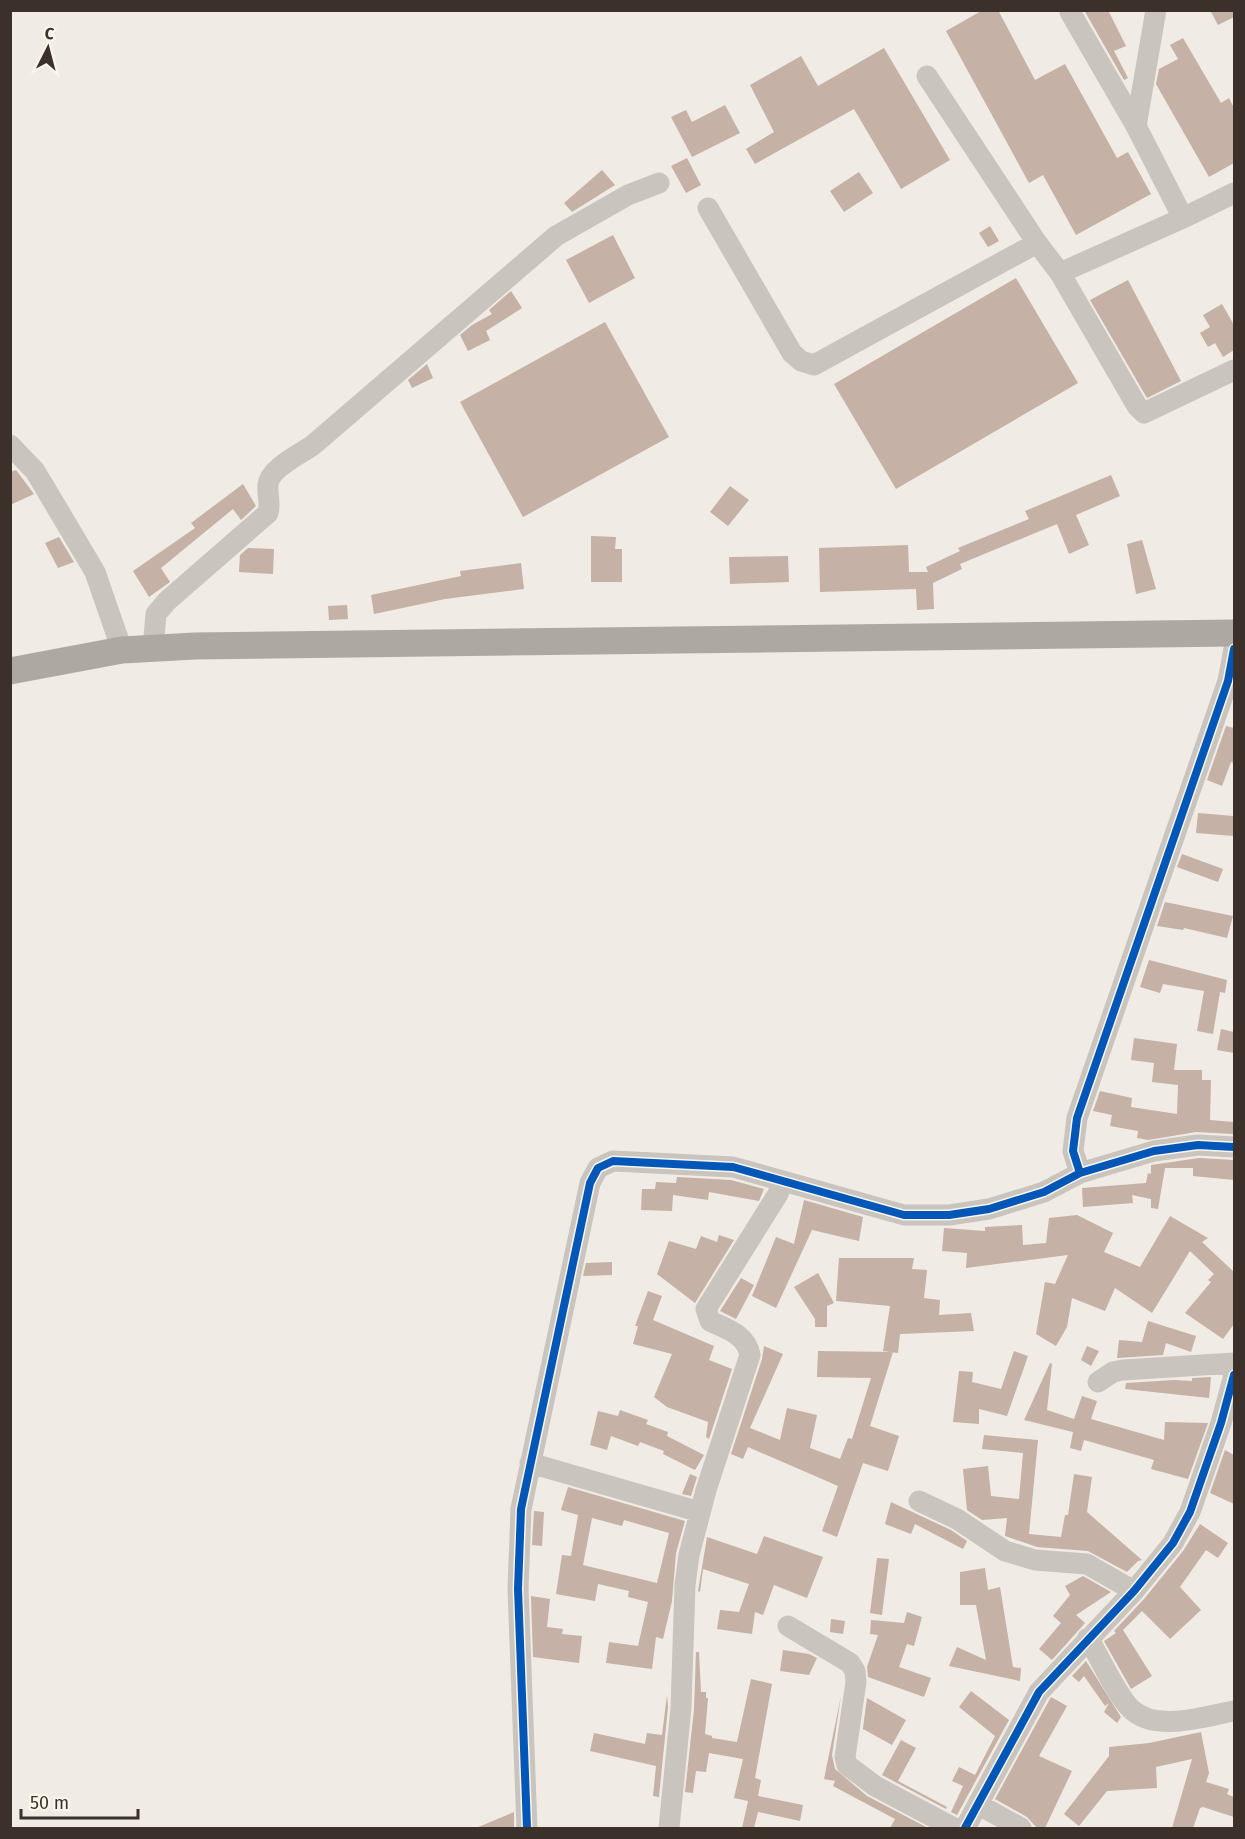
<svg xmlns="http://www.w3.org/2000/svg" width="1245" height="1839" font-family="'Fira Sans',sans-serif">
  <rect width="100%" height="100%" fill="#f0ebe4"/>
  <path fill="#c5b1a5" fill-rule="evenodd" d="M983,10H998L1035,80L1065,64L1117,158L1128,152L1151,194L1076,235L1043,175L1029,183L946,31Z
    M1084,10H1108L1126,46L1114,51L1128,78L1124,80Z
    M1210,10H1234V17L1218,25Z
    M1183,38L1221,103L1229,98L1234,108V163L1209,177L1156,84L1159,69L1178,59L1170,45Z
    M884,48L950,160L901,189L854,109L755,164L746,149L774,132L750,85L801,56L818,86Z
    M725,105L740,133L692,157L671,117L686,110L692,122Z
    M687,158L701,185L686,193L671,166Z
    M602,170L615,185L572,212L564,203Z
    M859,172L873,193L844,212L830,191Z
    M990,226L999,241L988,247L979,233Z
    M613,235L635,278L589,303L566,260Z
    M1016,278L1078,383L896,489L834,384Z
    M1128,280L1181,381L1147,398L1090,300Z
    M511,291L522,308L486,331L490,340L468,351L460,335L472,325L492,314L489,310Z
    M1222,304L1234,325V350L1223,357L1215,343L1208,347L1200,333L1210,327L1203,315Z
    M605,322L669,437L523,517L460,402Z
    M427,364L433,378L412,388L408,380Z
    M16,470L34,494L10,505V472Z
    M1111,475L1120,496L1076,515L1089,545L1069,554L1057,524L960,564L962,569L933,583L934,609L917,610L916,589L820,592L819,548L908,545L909,572H928L926,567L960,551L958,548L1029,519L1025,511Z
    M243,484L256,506L241,520L233,509L161,568L170,582L149,597L133,571L195,528L191,523Z
    M730,486L749,500L728,526L710,512Z
    M591,536L616,537L615,549H622V582H591Z
    M59,537L74,562L58,568L45,543Z
    M1142,540L1156,589L1136,594L1127,544Z
    M248,548L274,549L273,574L239,572L240,555Z
    M788,556L789,582L730,584L729,557Z
    M521,563L524,589L445,599L374,614L371,595L461,576L460,571Z
    M347,605L348,619L329,620L328,606Z
    M1226,726L1234,728V763L1231,762L1222,786L1207,780Z
    M1198,813L1234,816V836L1196,833Z
    M1182,854L1223,869L1218,882L1177,867Z
    M1165,902L1233,916L1227,938L1184,928L1183,930L1157,926Z
    M1149,960L1227,980L1225,993L1220,992L1213,1034L1197,1031L1204,991L1163,984L1160,993L1140,987Z
    M1221,1029L1234,1032V1053L1217,1050Z
    M1134,1038L1177,1044L1174,1070H1202V1080H1211L1210,1120L1234,1122V1134L1196,1132L1148,1140L1137,1138L1138,1131L1110,1126L1112,1115L1093,1111L1100,1091L1132,1098L1131,1107L1177,1114L1178,1085L1152,1082L1154,1063L1131,1060Z
    M1199,1158L1234,1160V1180L1193,1176V1168H1165L1158,1209L1151,1208V1199L1132,1195L1133,1203L1083,1207L1082,1188L1146,1183L1148,1173L1151,1174V1165Z
    M677,1177L731,1180L764,1189L759,1201L709,1192L708,1200L673,1195L672,1211L641,1210L642,1189H655L656,1182L676,1183Z
    M804,1200L863,1217L859,1241L812,1230L776,1308L752,1296L776,1237L794,1244Z
    M1077,1215L1113,1233L1104,1252L1140,1267L1170,1216L1208,1238L1202,1242L1234,1272V1324L1223,1339L1185,1313L1211,1282L1208,1280L1214,1274L1190,1251L1152,1313L1115,1288L1105,1311L1072,1298L1067,1327L1056,1346L1036,1334L1045,1282L1055,1284L1068,1255L966,1268L967,1253L942,1251L944,1228L985,1231V1227L1022,1225L1023,1245L1046,1243L1049,1218Z
    M719,1235L734,1240L695,1303L657,1274L669,1241L696,1249L701,1236L717,1242Z
    M839,1258H914L912,1269L927,1270L924,1298L940,1300L939,1315L971,1313L974,1331L900,1334L898,1353L883,1351L890,1306L836,1301Z
    M612,1262V1275L583,1276L586,1263Z
    M818,1273L834,1303L827,1306V1327H815V1319L794,1287Z
    M741,1278L754,1285L736,1319L720,1311Z
    M648,1291L662,1296L653,1320L714,1346L709,1360L732,1369L709,1439L706,1437L708,1422L667,1407L654,1397L672,1354L633,1344L638,1326H635Z
    M1148,1321L1196,1336L1191,1352L1166,1343L1163,1355L1117,1358L1119,1340L1142,1342Z
    M764,1346L783,1354L750,1428L780,1440L787,1408L817,1415L810,1448L840,1459L848,1438L852,1439L871,1378L817,1377L818,1351L893,1352L870,1426L899,1436L888,1471L863,1463L837,1537L822,1531L838,1486L748,1447L743,1459L731,1454L762,1359Z
    M1087,1346L1099,1351L1091,1366L1081,1360Z
    M1014,1351L1028,1356L1007,1416L979,1409V1424L953,1422L959,1371L973,1372L972,1382L1001,1389Z
    M1050,1363L1052,1364L1047,1410L1074,1419L1082,1396L1097,1401L1091,1419L1164,1440L1165,1422L1208,1423L1188,1479L1151,1469L1154,1460L1084,1440L1081,1451L1070,1448L1073,1432L1024,1420Z
    M1211,1377L1209,1398L1125,1389L1126,1383L1174,1380L1192,1381V1378Z
    M620,1410L648,1420L646,1424L668,1432L667,1436L704,1455L695,1470L663,1454L664,1451L640,1442L638,1446L611,1436L607,1450L590,1445L598,1411L618,1416Z
    M984,1435L1038,1440L1029,1534L1061,1537L1065,1515H1068L1074,1474L1092,1477L1087,1512L1142,1560L1138,1561L1127,1572L1088,1551L1037,1547L1005,1536L1007,1518L982,1520L967,1510L963,1469L988,1466L991,1496L1019,1499L1023,1453L982,1449Z
    M1225,1450L1234,1455V1504L1210,1493Z
    M690,1474L697,1477L691,1496L682,1494Z
    M568,1487L685,1521L676,1553L672,1601L663,1639L656,1637L652,1669L606,1663L609,1642L638,1646L648,1602L628,1597L629,1591L598,1584L595,1601L556,1594L562,1555L571,1556L578,1515L561,1510ZM592,1518L622,1526L624,1520L669,1533L657,1583L583,1565Z
    M891,1502L951,1530L967,1541L963,1549L915,1524L911,1534L885,1524Z
    M534,1511L544,1512L542,1546L532,1545Z
    M1200,1524L1228,1543L1218,1558L1206,1550L1180,1587L1201,1610L1170,1639L1142,1611L1123,1630L1152,1676L1131,1689L1104,1641L1116,1633L1114,1631L1144,1599L1183,1551Z
    M764,1536L823,1557L807,1598L774,1585L763,1615L755,1612L752,1634L717,1629L720,1610L739,1612L749,1584L703,1569L700,1592L698,1591L707,1537L757,1554Z
    M877,1558L889,1559L882,1615L870,1613Z
    M985,1568L988,1590L1000,1587L1013,1667L1021,1668L1020,1681L949,1666L957,1647L986,1660L976,1605H960V1572Z
    M1083,1576L1111,1592L1076,1615L1085,1623L1052,1660L1039,1649L1061,1623L1053,1616L1070,1595L1065,1586Z
    M531,1596L550,1599L547,1627L563,1629L562,1634L582,1636L579,1663L533,1657Z
    M907,1612L922,1617L914,1646L907,1644L899,1667L931,1678L924,1697L868,1677L867,1667L878,1635L870,1634L871,1620L904,1623Z
    M831,1619L845,1621L843,1634L830,1632Z
    M783,1650L809,1654L817,1658L809,1675L780,1671Z
    M696,1652H699L701,1692H706V1698H708L705,1734L712,1736V1738L737,1742L751,1679L772,1684L755,1778L761,1780L758,1796L803,1805L800,1821L758,1812L754,1828H742L748,1801L734,1798L743,1759L709,1753L706,1772L696,1771L693,1793L685,1792L694,1709Z
    M1086,1661L1121,1717L1117,1723L1104,1712L1109,1703L1105,1706L1084,1676L1079,1682L1072,1676Z
    M971,1691L1009,1720L957,1815L951,1812L963,1786L952,1781L959,1767L975,1775L995,1736L959,1707Z
    M667,1695L668,1707L659,1797L653,1796L656,1766L590,1751L594,1733L645,1744L647,1733L662,1735Z
    M841,1696L832,1755L835,1769L867,1796L928,1828H890L895,1819L833,1786L835,1781L824,1779Z
    M1051,1697L1067,1706L1039,1756L1072,1771L1045,1828H1037L1027,1817L995,1799Z
    M867,1698L906,1720L892,1745L863,1729L859,1758Z
    M1201,1732L1209,1773L1206,1782L1229,1789L1227,1794L1234,1797V1817L1203,1807L1200,1808L1193,1828H1172L1192,1759L1156,1767L1157,1788L1107,1791L1079,1826L1064,1814L1109,1756V1747L1149,1743Z
    M901,1740L916,1748L898,1781L947,1807L946,1809L882,1775L876,1771L882,1775Z
    M514,1812V1828H476Z"/>
  <g fill="none" stroke-linecap="round" stroke-linejoin="round">
    <path stroke="#c9c4bd" stroke-width="21" d="M1070,12L1136,126L1183,218L1234,193
      M927,76L1037,243L1060,273L1183,218
      M1136,126L1156,10
      M708,208L792,353L801,361L814,365L1037,243
      M1060,273L1137,406L1144,413L1234,370
      M10,445L35,471L95,572L122,650
      M153,649L156,614L167,601L268,513C271,503 267,495 268,485C269,468 301,454 313,445L556,236L628,195L659,183
      M1080,1173L1073,1151L1077,1118L1228,681L1234,649
      M1098,1382L1113,1372L1123,1370L1234,1363
      M530,1463L700,1512
      M919,1501L957,1519L1005,1551L1035,1560L1087,1564L1134,1591
      M788,1626L850,1663L855,1671L856,1682L845,1757L847,1765L875,1786L954,1828
      M1088,1638C1099,1656 1117,1696 1131,1709C1156,1733 1205,1716 1234,1711
      M979,1805L1021,1828
      M527,1828L518,1589L521,1509L590,1183L598,1168L613,1161L733,1167L904,1215H949L989,1209L1044,1192L1080,1173L1154,1151L1198,1145L1234,1147
      M669,1828L681,1708L685,1585L689,1555L706,1490L750,1355C746,1334 726,1329 710,1321L706,1309L778,1194L782,1181
      M965,1828L1039,1692L1134,1591L1173,1543L1190,1512L1221,1423L1234,1375"/>
    <path stroke="#aea8a2" stroke-width="27" d="M10,671L122,650L195,646L1234,633"/>
    <defs>
      <path id="cycleway" d="M1080,1173L1073,1151L1077,1118L1228,681L1234,649
        M527,1828L518,1589L521,1509L590,1183L598,1168L613,1161L733,1167L904,1215H949L989,1209L1044,1192L1080,1173L1154,1151L1198,1145L1234,1147
        M965,1828L1039,1692L1134,1591L1173,1543L1190,1512L1221,1423L1234,1375"/>
    </defs>
    <use href="#cycleway" stroke="#fbf6ec" stroke-width="11"/>
    <use href="#cycleway" stroke="#0057b8" stroke-width="8"/>
  </g>
  <rect width="1245" height="1839" fill="none" stroke="#3b312a" stroke-width="24"/>
  <g transform="translate(48 48) rotate(6)" stroke="#fbf6ec" stroke-width="4.5" paint-order="stroke">
  <path d="M0-4.5L10 22L0 15L-10 22Z" fill="#3b312a"/>
  <text y="-9" font-size="16" font-weight="bold" text-anchor="middle" fill="#3b312a">С</text>
  </g>
  <path d="M21 1809v9h117v-9" fill="none" stroke="#3b312a" stroke-width="3"/>
  <text x="30" y="1809" font-size="18" fill="#3b312a" stroke="#fbf6ec" stroke-width="4.5" paint-order="stroke">50 m</text>
</svg>
